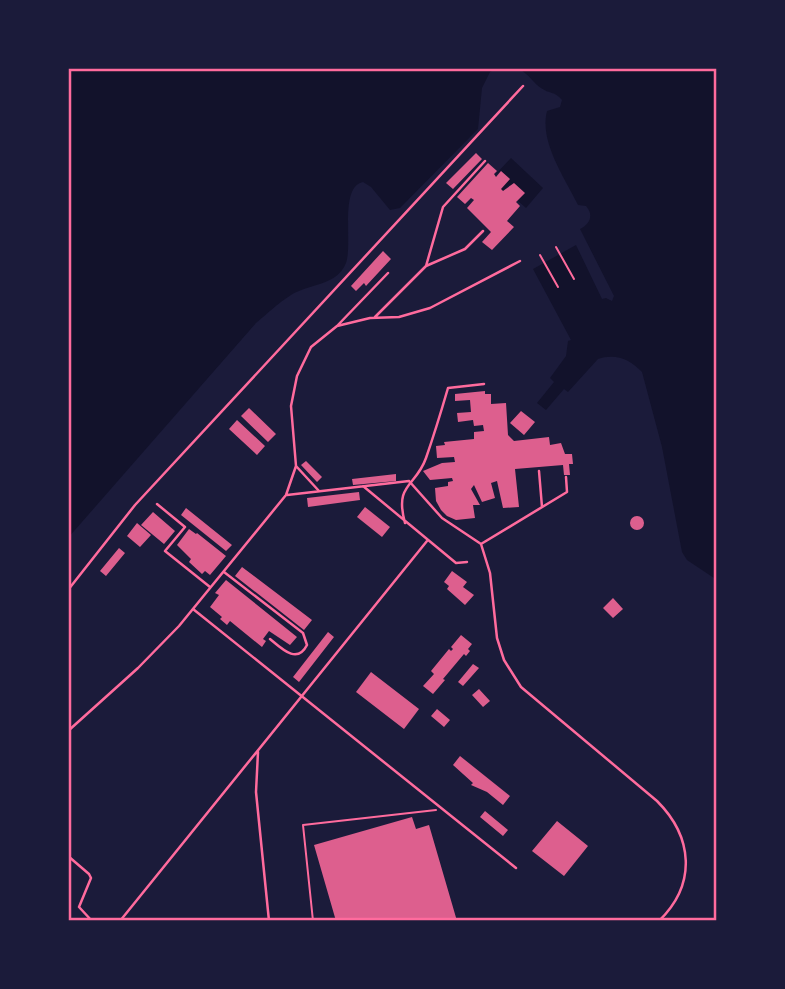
<svg xmlns="http://www.w3.org/2000/svg" width="785" height="989" font-family="'Asap Condensed',sans-serif">
  <rect width="100%" height="100%" fill="#1b1b3a"/>
  <path fill="#12122b" d="M68,68H497L490,72L482,88L478,129L400,208L390,210L371,187L363,182C339,187 353,243 346,263C337,286 308,284 291,295C278,303 267,314 256,323L68,538Z
    M518,68H717V580L687,560L682,552L662,447L642,372C630,359 615,353 598,359L568,392L564,389L546,410L537,403L554,382L550,378L566,356L568,341L571,340L533,269L576,245L602,299L606,298L612,301L614,296L580,229C590,224 594,215 586,206L578,205C565,178 539,142 547,111L560,107L562,100C555,91 549,94 541,88C533,83 530,75 518,68Z
    M511,158L543,188L526,208L518,201L524,193L509,185L503,191L501,189L510,179L501,171L495,175Z"/>
  <path fill="#dd5f8e" d="M476,153L482,159L453,189L446,183Z
    M488,163L497,171L494,174L496,177L501,171L510,179L501,189L503,191L514,183L525,193L516,202L520,206L507,221L514,227L492,250L482,242L491,232L467,208L474,200L471,198L465,204L457,197Z
    M383,251L391,259L366,286L364,283L356,291L351,286Z
    M485,391V394H491V404L506,403L508,435L514,441L549,437L550,445L561,443L565,454H572L573,464H569L570,475H564L563,465L515,469L519,507L503,508L497,481L491,483L495,498L482,502L474,485L471,489L480,505H473L475,518L456,520L447,516L441,510L436,501L435,488L448,486V482L453,481L452,478L430,480L423,471L442,463L455,462L454,457L437,458L436,446L445,445L444,442L474,439V432L484,431L483,425L474,426L473,420L458,422L457,413L471,412L470,400L455,401V394Z
    M249,408L276,434L268,442L241,416Z
    M521,411L535,422L524,435L510,423Z
    M237,420L265,446L257,455L229,429Z
    M306,461L322,477L317,482L301,465Z
    M396,474V481L353,485L352,479Z
    M359,492L360,500L308,507L307,498Z
    M365,507L390,527L382,537L357,517Z
    M186,508L232,545L226,551L181,515Z
    M153,512L175,531L164,544L141,525Z
    M630 523a7 7 0 1 1 14 0a7 7 0 1 1-14 0Z
    M137,523L151,535L140,547L127,536Z
    M189,529L196,534L197,533L226,556L210,575L205,571L202,574L189,562L191,559L177,545Z
    M119,548L125,553L106,576L100,571Z
    M242,567L312,620L304,630L235,576Z
    M452,571L467,582L463,587L474,595L465,605L447,589L449,586L444,582Z
    M226,580L297,637L290,645L269,631L263,639L266,641L262,647L230,621L227,625L220,619L222,617L210,607L219,595L215,593Z
    M613,598L623,609L613,618L603,608Z
    M328,632L334,637L299,682L293,677Z
    M461,635L472,644L468,649L470,651L466,656L464,654L443,679L445,680L433,694L423,686L434,674L431,671L449,649L451,651L453,649L451,647Z
    M473,664L479,668L463,686L458,682Z
    M371,672L419,709L404,729L356,692Z
    M479,689L490,701L483,707L472,695Z
    M437,709L450,720L444,727L431,716Z
    M460,756L510,796L503,805L487,792L471,785L473,783L453,765Z
    M485,811L508,830L503,836L480,817Z
    M412,817L416,829L429,825L457,921H336L314,845Z
    M557,821L588,846L564,876L532,851Z"/>
  <g fill="none" stroke-linecap="round" stroke-linejoin="round">
    <path stroke="#ff6b9d" stroke-width="2" d="M556,247L574,279
      M540,255L558,287
      M313,921L303,825L436,810"/>
    <path stroke="#ff6b9d" stroke-width="2.5" d="M426,266L443,207L485,161
      M375,317L426,266L465,249L483,231
      M337,326L388,273
      M296,466L319,491
      M539,471L542,507
      M409,481L442,518L481,544L490,573L497,638L504,660L521,687L657,801C693,837 697,884 659,921
      M363,486L456,563L467,562
      M287,495L409,481
      M157,504L185,527L165,551L210,587
      M405,523C394,483 416,487 426,458C434,435 441,412 448,388L484,384
      M481,544L567,492L566,477
      M224,572L303,633L307,645C297,665 281,648 270,639
      M68,590L135,505L523,86
      M193,609L516,868
      M68,731L138,668L179,626L286,495L296,466L291,406L297,376L311,347L337,326L370,318L399,317L430,308L520,261
      M258,752L256,792L269,921
      M68,856L89,874L91,878L79,907L92,921
      M120,921L427,541"/>
  </g>
  <rect width="785" height="989" fill="none" stroke="#1b1b3a" stroke-width="140"/>
  <rect x="70" y="70" width="645" height="849" fill="none" stroke="#ff6b9d" stroke-width="2.5"/>
</svg>
